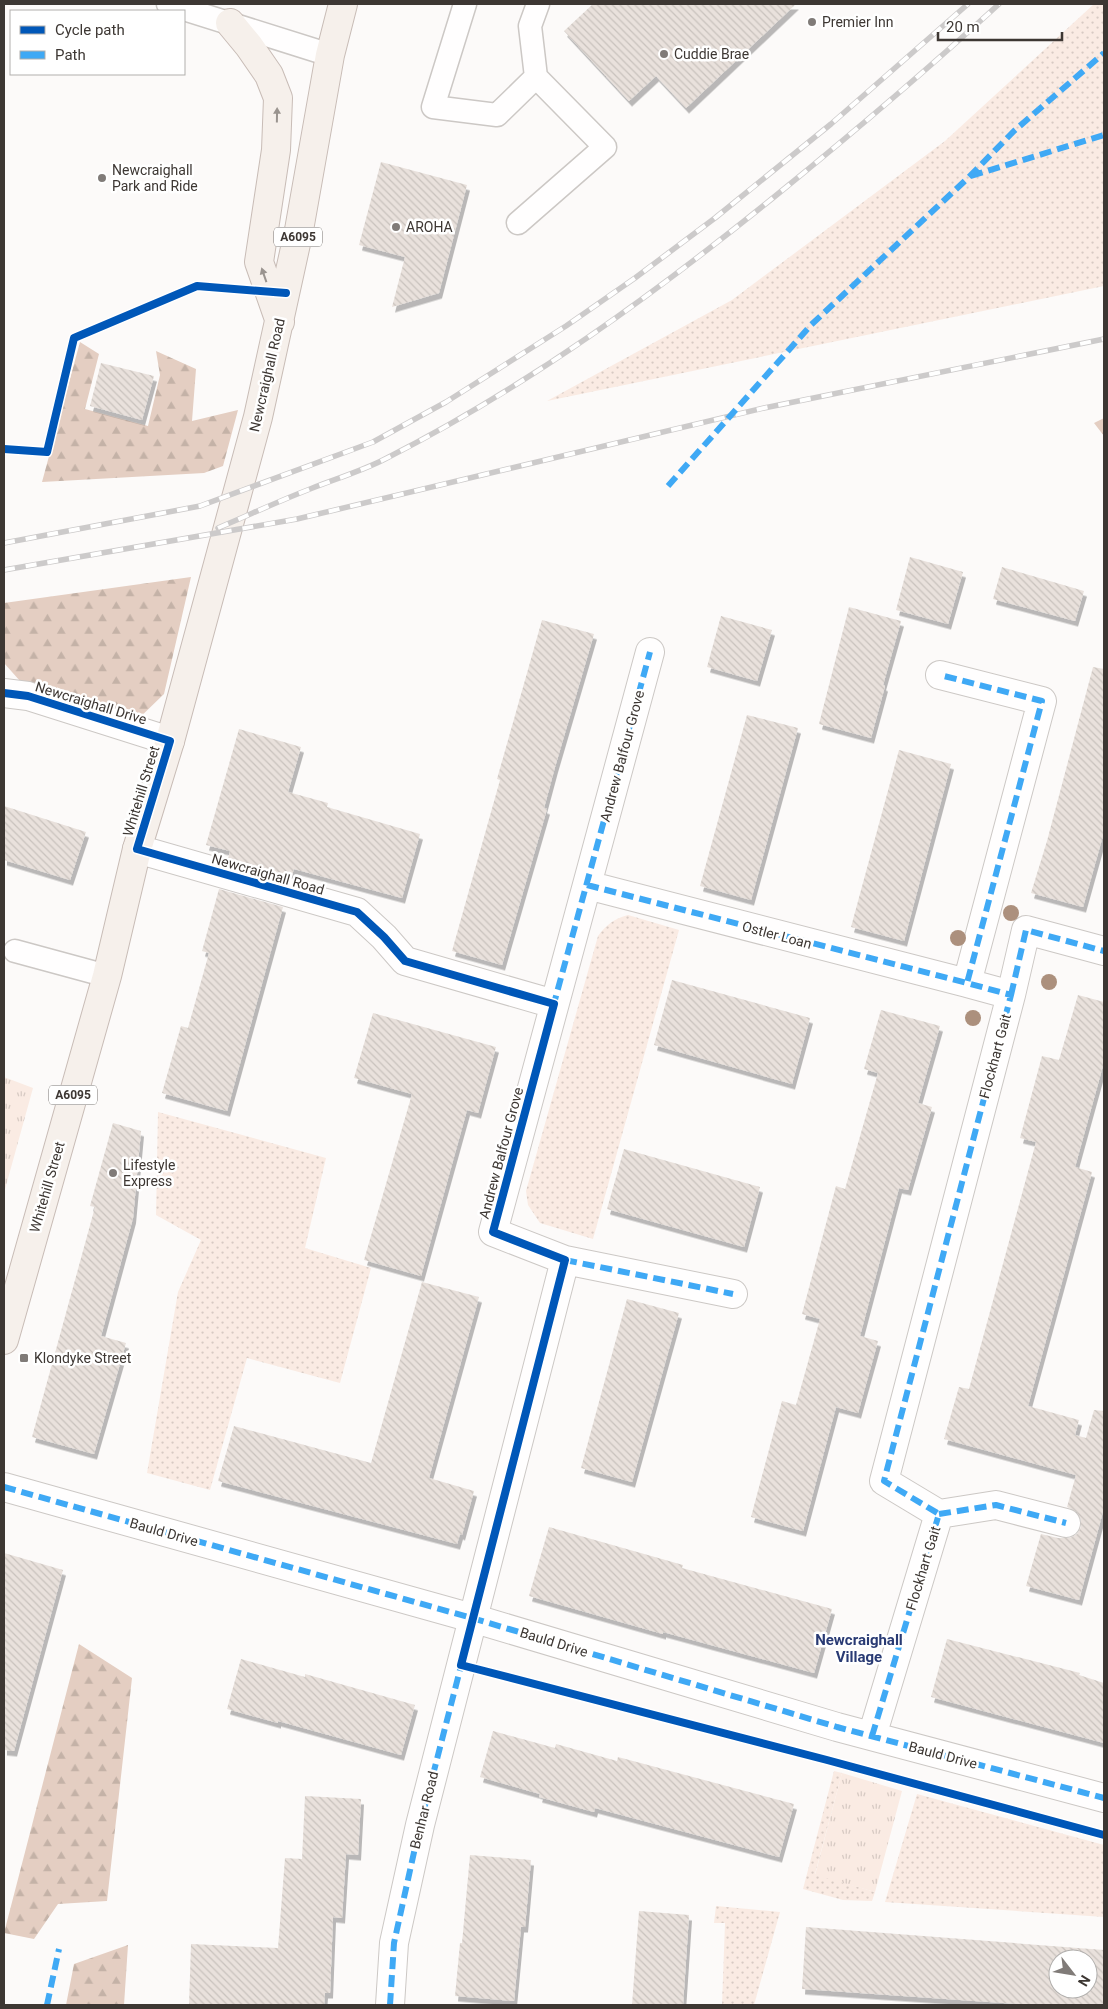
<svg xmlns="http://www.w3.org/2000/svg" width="1108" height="2009" font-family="Roboto,sans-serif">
  <defs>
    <pattern id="grass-dots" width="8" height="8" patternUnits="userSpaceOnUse" patternTransform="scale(1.25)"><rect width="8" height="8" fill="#faebe3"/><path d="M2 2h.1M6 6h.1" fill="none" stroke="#d7cac3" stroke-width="1.8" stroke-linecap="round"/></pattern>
    <pattern id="forest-firs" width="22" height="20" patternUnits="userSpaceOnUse" patternTransform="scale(1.25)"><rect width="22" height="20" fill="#e4cec2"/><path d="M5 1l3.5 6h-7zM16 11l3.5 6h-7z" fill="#c4b2a7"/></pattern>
    <pattern id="park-tufts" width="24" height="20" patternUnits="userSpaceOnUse" patternTransform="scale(1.25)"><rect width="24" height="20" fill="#faebe3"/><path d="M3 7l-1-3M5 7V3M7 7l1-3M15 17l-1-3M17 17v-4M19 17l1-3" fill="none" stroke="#d7cac3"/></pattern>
    <pattern id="building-back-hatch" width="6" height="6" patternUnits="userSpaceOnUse" patternTransform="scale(1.25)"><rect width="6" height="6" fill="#e9e1dc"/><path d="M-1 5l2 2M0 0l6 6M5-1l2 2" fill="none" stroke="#c9c2bd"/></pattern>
    <filter id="shadow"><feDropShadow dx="3" dy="5.5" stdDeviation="0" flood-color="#0004"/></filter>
  </defs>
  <rect width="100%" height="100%" fill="#fcfaf9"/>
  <path fill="url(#grass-dots)" d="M1094,4H1104V286L547,401L732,300L945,141Z
    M628,915L679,930L593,1239L540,1223L528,1205L526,1191L598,936C607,924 614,919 628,915Z
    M158,1112L326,1158L305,1248L371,1268L340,1383L247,1358L210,1490L147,1473L178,1292L201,1240L156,1215Z
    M834,1771L842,1773L815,1874L875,1892L872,1901L843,1900L803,1889Z
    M917,1794L1104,1845V1917L885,1902Z
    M716,1906L780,1912L754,2005H722L725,1923H714Z"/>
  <path fill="url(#forest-firs)" d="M80,342L99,354L85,409L148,426L160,375L156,351L196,369L192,421L238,410L223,466L204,473L42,482Z
    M1104,418V436L1094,423Z
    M191,577L164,694L132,725L28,690L4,663V603Z
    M79,1644L132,1678L107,1901L58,1904L34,1939L4,1933Z
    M128,1945L124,2005H66L74,1964Z"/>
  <path fill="url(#park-tufts)" d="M4,1077L33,1088L4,1193Z
    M842,1773L902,1791L875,1892L815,1875Z"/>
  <path fill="url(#building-back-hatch)" fill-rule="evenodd" filter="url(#shadow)" d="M593,4H796L686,108L656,76L629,101L564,31Z
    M381,162L467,185L439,293L392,307L405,257L359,245Z
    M101,363L154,376L142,420L90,406Z
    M910,557L963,572L948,624L896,610Z
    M1002,567L1084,591L1075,621L993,599Z
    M849,607L901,621L883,685L885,686L871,738L819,724Z
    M721,616L772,630L757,681L707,667Z
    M542,620L594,634L555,767L544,808L547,809L502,965L452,951L500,780L497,779Z
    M1093,667L1104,669V832L1083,907L1031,893L1047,841Z
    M747,715L798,728L751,900L700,886Z
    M239,729L301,747L288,792L328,803L327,807L420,834L402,898L294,869L291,877L228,859L230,851L206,845Z
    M899,750L951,764L904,941L851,927Z
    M4,806L86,832L70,880L4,860Z
    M219,889L283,907L227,1111L162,1093L181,1026L188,1028L209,953L202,951Z
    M672,980L810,1018L792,1084L654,1045Z
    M1078,995L1104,1002V1062L1075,1167L1092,1172L1028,1406L1079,1420L1075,1435L1086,1438L1094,1410L1104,1411V1508L1079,1600L1026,1586L1041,1534L1058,1538H1070L1077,1534L1081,1527V1519L1077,1512L1067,1507L1076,1475L944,1439L959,1387L969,1389L1036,1142L1020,1138L1042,1056L1059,1060Z
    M881,1010L940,1026L918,1103L932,1107L908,1190L899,1188L860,1336L878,1341L858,1413L836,1407L803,1531L751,1517L782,1401L796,1405L820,1319L802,1314L836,1186L845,1189L878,1073L864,1069Z
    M373,1013L496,1047L478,1113L467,1110L421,1276L364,1260L412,1094L354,1078Z
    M113,1123L141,1131L133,1218L101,1336L126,1343L94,1454L32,1437L95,1207L90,1206Z
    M624,1149L760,1187L744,1247L607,1209Z
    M422,1282L479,1297L429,1478L474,1491L462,1535L460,1534L457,1544L218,1481L234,1426L371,1463Z
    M627,1299L679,1313L632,1482L581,1468Z
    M549,1527L683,1565L682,1568L832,1609L814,1673L663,1632V1634L529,1596Z
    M4,1553L63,1570L14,1751L4,1750Z
    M947,1639L1080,1673L1079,1675L1104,1683V1743L931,1697Z
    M241,1659L305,1677V1674L415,1705L401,1755L278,1721V1723L227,1709Z
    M493,1731L555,1748L556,1744L617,1761L618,1757L794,1804L779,1857L595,1808L594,1812L539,1797L540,1794L480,1777Z
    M305,1796L361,1799L358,1855L346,1854L342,1918L333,1917L330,1993H325L324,2005H189L191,1944L278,1948L285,1858L302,1859Z
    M470,1855L531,1860L525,1927H521L514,2001L455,1996L460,1943H462Z
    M639,1911L689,1915L683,2005H632Z
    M806,1927L1104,1950V2005H1033L802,1989ZM1058,1959H1088V1989H1058Z"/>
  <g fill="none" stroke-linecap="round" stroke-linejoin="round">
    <defs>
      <path id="service" d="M168,4L330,55
        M465,4L433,107L497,115L536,77L530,26L538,4
        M518,223L605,147L536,77
        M15,951L107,976"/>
      <path id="minor" d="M4,693L28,696L170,741
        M137,849L357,912L384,937L405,961L554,1004
        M587,885L967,983
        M1011,995L1026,930L1104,951
        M565,1260L733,1294
        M4,1487L472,1618L837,1727L1104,1798
        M939,1514L996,1505L1066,1523
        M872,1736L939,1514L884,1481L1011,995L967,983L1042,701L940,675
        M390,2005L394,1943L420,1825L565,1260L493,1232L650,652"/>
      <path id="primary" d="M230,23L249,46L269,75L278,98L276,150L259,262L280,322
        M4,1340L107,976L137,849L170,741L258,417L299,230L330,55L343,4"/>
    </defs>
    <use href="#service" stroke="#ccc8c5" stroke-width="25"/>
    <use href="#minor" stroke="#ccc8c5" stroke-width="30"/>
    <use href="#primary" stroke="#c8bcb6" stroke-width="30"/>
    <use href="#service" stroke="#fffefe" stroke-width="22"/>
    <use href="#minor" stroke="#fffefe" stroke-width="28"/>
    <use href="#primary" stroke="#f6f0eb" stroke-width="28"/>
    <defs>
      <path id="rail" d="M218,528C249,515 279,501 310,489C335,479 362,471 385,459C527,387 656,293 779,193C854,132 928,69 999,4
        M4,543L200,506L373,442L446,402L566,326L635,278L715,218L831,124L968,4
        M4,570L297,519L764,408L1104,339"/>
    </defs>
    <use href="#rail" stroke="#cccaca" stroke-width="5.5"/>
    <use href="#rail" stroke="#fff" stroke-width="4" stroke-dasharray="11" stroke-linecap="butt"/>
    <path stroke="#3fa9f5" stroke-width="6" stroke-dasharray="12 6" stroke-linecap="butt" d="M971,176L1104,135
      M668,486L811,325L969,177L1014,131L1104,53
      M587,885L967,983
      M1011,995L1026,930L1104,951
      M553,1007L650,652
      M565,1260L733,1294
      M4,1487L472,1618L837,1727L1104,1798
      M939,1514L996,1505L1066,1523
      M872,1736L939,1514L884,1481L1011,995L967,983L1042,701L940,675
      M47,2005L59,1949
      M390,2005L394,1943L420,1825L462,1662"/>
    <defs>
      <path id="cycleway" d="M4,449L47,452L74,338L197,286L286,293
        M4,693L28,696L170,741L137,849L357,912L384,937L405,961L554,1004L493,1232L565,1260L461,1665L827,1760L1104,1835"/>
    </defs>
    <use href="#cycleway" stroke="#fff" stroke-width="11"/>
    <use href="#cycleway" stroke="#0057b8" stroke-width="8"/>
  </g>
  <g fill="#ac907d">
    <circle cx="1011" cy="913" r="8"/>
    <circle cx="958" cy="938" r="8"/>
    <circle cx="1049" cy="982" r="8"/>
    <circle cx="973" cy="1018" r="8"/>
  </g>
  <defs><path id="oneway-solid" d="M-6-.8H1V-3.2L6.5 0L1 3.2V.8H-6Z" transform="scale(1.25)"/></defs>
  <g fill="#9a948f">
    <use href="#oneway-solid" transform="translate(277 115) rotate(-89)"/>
    <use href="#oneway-solid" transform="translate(264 275) rotate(-109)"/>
  </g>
  <g fill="#807b78" stroke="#fff" stroke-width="2">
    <circle cx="812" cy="22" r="5"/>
    <circle cx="664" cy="54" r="5"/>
    <circle cx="102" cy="178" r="5"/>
    <circle cx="396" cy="227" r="5"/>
    <circle cx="113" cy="1173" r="5"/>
    <rect x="19" y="1353" width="10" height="10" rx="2.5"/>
  </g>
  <g text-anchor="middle" stroke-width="5" stroke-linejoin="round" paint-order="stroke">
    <g fill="#fff" stroke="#777370" stroke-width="1">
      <rect x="274" y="227.5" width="48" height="19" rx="4"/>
      <rect x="49" y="1085.5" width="48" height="19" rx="4"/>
    </g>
    <g font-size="12" font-weight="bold" fill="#3d3733">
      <text x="298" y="241">A6095</text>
      <text x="73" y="1099">A6095</text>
    </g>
    <g font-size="14" fill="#3d3733" stroke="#fff" text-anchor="start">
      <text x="822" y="27">Premier Inn</text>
      <text x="674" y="59">Cuddie Brae</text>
      <text x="112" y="175">Newcraighall<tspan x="112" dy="16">Park and Ride</tspan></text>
      <text x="406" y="232">AROHA</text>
      <text x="123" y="1170">Lifestyle<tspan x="123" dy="16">Express</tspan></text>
      <text x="34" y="1363">Klondyke Street</text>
    </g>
    <g font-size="14" fill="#3d3733" stroke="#fff">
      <text transform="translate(267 375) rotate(-77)" y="5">Newcraighall Road</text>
      <text transform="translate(91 703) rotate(17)" y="5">Newcraighall Drive</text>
      <text transform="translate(622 756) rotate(-75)" y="5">Andrew Balfour Grove</text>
      <text transform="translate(141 791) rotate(-73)" y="5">Whitehill Street</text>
      <text transform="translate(268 874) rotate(16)" y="5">Newcraighall Road</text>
      <text transform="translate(777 935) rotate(15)" y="5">Ostler Loan</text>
      <text transform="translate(995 1056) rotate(-75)" y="5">Flockhart Gait</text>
      <text transform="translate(501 1153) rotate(-75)" y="5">Andrew Balfour Grove</text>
      <text transform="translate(47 1187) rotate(-74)" y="5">Whitehill Street</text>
      <text transform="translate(164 1532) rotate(16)" y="5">Bauld Drive</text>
      <text transform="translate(923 1568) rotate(-73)" y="5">Flockhart Gait</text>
      <text transform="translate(554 1642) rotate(17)" y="5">Bauld Drive</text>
      <text transform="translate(943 1755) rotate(15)" y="5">Bauld Drive</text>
      <text transform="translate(424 1810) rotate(-76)" y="5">Benhar Road</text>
    </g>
    <g font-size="15" font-weight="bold" fill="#293a73" stroke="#fff">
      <text x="859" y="1645">Newcraighall<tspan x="859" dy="17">Village</tspan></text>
    </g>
  </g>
  <rect width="1108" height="2009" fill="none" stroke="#3d3733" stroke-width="10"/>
  <rect x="10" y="10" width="175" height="65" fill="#ffffff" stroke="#b1afad"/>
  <rect x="20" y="26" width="25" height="8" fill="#0057b8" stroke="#b1afad"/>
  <text x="55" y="35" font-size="15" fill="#3d3733">Cycle path</text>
  <rect x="20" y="51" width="25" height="8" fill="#3fa9f5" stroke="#b1afad"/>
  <text x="55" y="60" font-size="15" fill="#3d3733">Path</text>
  <g transform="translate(1073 1974) rotate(121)"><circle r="24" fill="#ffffff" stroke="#b1afad"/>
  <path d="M0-4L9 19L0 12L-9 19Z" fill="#807b78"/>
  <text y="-8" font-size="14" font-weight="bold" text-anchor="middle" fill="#3d3733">N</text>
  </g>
  <path d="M938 32v8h124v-8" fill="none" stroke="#3d3733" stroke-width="2.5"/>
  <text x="946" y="32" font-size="15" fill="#3d3733" stroke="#ffffff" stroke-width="4" paint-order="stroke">20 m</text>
</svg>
